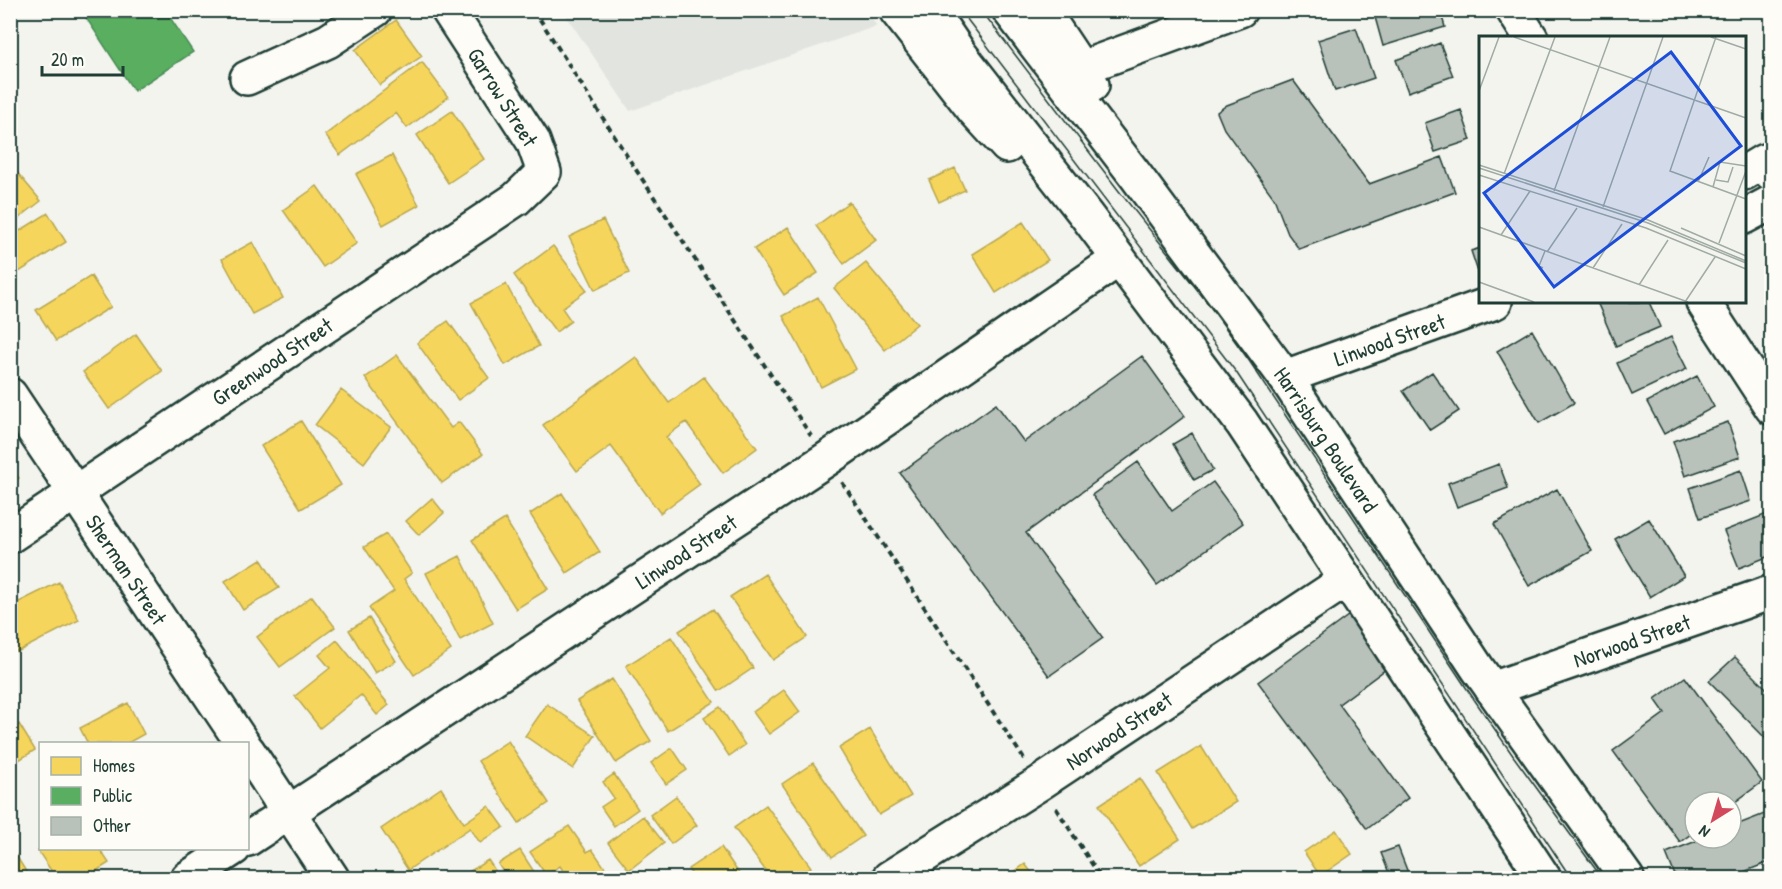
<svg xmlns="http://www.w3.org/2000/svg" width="1782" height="889" font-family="'Patrick Hand',sans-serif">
  <rect width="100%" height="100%" fill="#f4f4ef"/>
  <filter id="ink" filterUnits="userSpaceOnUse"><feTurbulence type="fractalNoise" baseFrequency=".0167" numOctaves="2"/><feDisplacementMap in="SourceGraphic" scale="12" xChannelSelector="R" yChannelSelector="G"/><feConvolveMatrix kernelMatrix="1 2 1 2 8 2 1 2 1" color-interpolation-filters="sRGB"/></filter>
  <g filter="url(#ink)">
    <path fill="#e2e5df" d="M563,11H866L877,26L630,111Z"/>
    <path fill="#f6d55c" stroke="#b6a750" stroke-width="1.5" d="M332,10H357L340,22Z
      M396,20L422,56L380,85L355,50Z
      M422,62L448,97L407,128L396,113L340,155L325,135Z
      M452,111L484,159L448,183L417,135Z
      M392,155L419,205L383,225L356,174Z
      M955,168L965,190L939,202L929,180Z
      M15,170L41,201L10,225V174Z
      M317,186L357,243L323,267L283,210Z
      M849,202L876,240L844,264L816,226Z
      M48,213L66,242L19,272L10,259V237Z
      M603,220L629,273L595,290L569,237Z
      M1023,222L1048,260L996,293L972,254Z
      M788,227L818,273L784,295L754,249Z
      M253,242L283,298L252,314L222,259Z
      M553,246L587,290L562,308L571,321L556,332L514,275Z
      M866,263L917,324L885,350L834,288Z
      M91,276L111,307L56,341L36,310Z
      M506,284L539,346L505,365L471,303Z
      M818,297L856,369L821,387L783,316Z
      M448,321L489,378L458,400L417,343Z
      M136,334L162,371L109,409L83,372Z
      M397,355L451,428L459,422L483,454L442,483L365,378Z
      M636,357L669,403L704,377L757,448L723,473L686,422L666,437L700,484L660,513L611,446L577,471L543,425Z
      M341,390L391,427L364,463L315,425Z
      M301,421L341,485L301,509L261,446Z
      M10,466L19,478L10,484Z
      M562,493L600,552L567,573L530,514Z
      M432,498L444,513L419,535L406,521Z
      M505,519L548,589L516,609L472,540Z
      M386,534L412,573L404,579L451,650L414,675L369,608L394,591L364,547Z
      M460,556L493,623L460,640L426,573Z
      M261,559L279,588L243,610L225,581Z
      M765,574L807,637L773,660L730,597Z
      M59,582L79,620L17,652L10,641V596L15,604Z
      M312,596L335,627L280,667L257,637Z
      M713,609L753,668L719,691L679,631Z
      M369,618L396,661L375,673L349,630Z
      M671,637L714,702L668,731L626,666Z
      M337,640L389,705L377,715L361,695L320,728L295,696L330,668L319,655Z
      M612,679L651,741L616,763L577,701Z
      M784,690L800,712L769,734L753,712Z
      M128,703L144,734L126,744H88L80,728Z
      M547,704L595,736L573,769L525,736Z
      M720,707L745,745L729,756L704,718Z
      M19,724L35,750L11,765L10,729Z
      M870,729L911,796L879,815L839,748Z
      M508,741L549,803L519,823L478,761Z
      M1201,746L1236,802L1192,829L1158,773Z
      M672,748L687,770L666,784L651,763Z
      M813,763L863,836L832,857L782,784Z
      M614,774L638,809L614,826L601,807L614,798L603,782Z
      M1140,778L1180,839L1139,866L1099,805Z
      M441,788L464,823L489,806L504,827L480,843L470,828L408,870L381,829Z
      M676,796L697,825L671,844L650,815Z
      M766,805L811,867L796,878H771L734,828Z
      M643,816L664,843L629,870L608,843Z
      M569,826L587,852L592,849L612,878H568L560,866L546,875L530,852Z
      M1336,830L1352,854L1320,876L1304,852Z
      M10,846L30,878H10Z
      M721,847L742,878H694L688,869Z
      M42,848H99L109,863L85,878H56L38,851Z
      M520,850L538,878H507L498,864Z
      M488,860L500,878H459Z
      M1025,864L1036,878H1006Z"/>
    <path fill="#5aae61" stroke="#488c54" stroke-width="1.5" d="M81,10H165L193,52L134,91Z"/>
    <path fill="#b9c1bb" stroke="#1f3d34" stroke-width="1.5" d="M1373,10H1440L1445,27L1383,46Z
      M1356,28L1374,78L1335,91L1318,40Z
      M1440,43L1453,76L1408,92L1396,60Z
      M1293,80L1369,184L1442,157L1455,192L1299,249L1288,234L1274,198L1224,129L1217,112L1227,105Z
      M1461,110L1471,140L1435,152L1425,123Z
      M1480,248V274L1479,275L1471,251Z
      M1597,302H1649L1660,327L1616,346Z
      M1532,330L1574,403L1539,423L1497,351Z
      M1671,337L1687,369L1632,395L1617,363Z
      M1142,356L1185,416L1026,533L1103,638L1049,676L900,473L996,404L1024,442Z
      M1432,372L1459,411L1430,430L1403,391Z
      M1697,376L1714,407L1664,434L1647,402Z
      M1728,422L1740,457L1685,476L1673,441Z
      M1192,433L1213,470L1194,480L1173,444Z
      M1138,462L1172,511L1213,482L1243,523L1157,585L1092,495Z
      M1499,464L1508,488L1457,507L1448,483Z
      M1741,470L1751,501L1700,518L1690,488Z
      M1557,489L1592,551L1529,586L1494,524Z
      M1772,512V555L1739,568L1724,531Z
      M1649,519L1684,576L1650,597L1615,539Z
      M1352,613L1390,666L1339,704L1408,798L1367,829L1258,682Z
      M1735,657L1772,694V745L1709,681Z
      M1685,677L1762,782L1731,805V802H1695V831L1680,842L1613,751L1665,713L1655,699Z
      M1772,811V861L1728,878H1676L1666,853L1704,838H1731V827Z
      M1398,847L1410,878H1391L1381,853Z"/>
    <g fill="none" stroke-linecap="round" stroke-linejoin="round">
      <defs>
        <g id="minor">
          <path d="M1513,10L1531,38"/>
          <path d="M1081,68L1240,10"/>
          <path d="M247,78L328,41L375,10"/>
          <path d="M1744,173L1764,161L1772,174"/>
          <path d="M1744,217L1772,202"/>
          <path d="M1703,302L1772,408"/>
          <path id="s1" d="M1285,377L1495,302"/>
          <path id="s2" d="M10,395L243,744"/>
          <path id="s3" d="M10,536L516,199L544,172L533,141L448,10"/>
          <path id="s4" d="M1492,689L1772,592"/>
          <path d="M248,751L332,878"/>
          <path id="s5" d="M248,839L827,459L1119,259"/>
          <path d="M188,878L234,848"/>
          <path id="s6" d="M889,878L1040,783L1346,580"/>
        </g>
        <g id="major">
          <path d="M896,10L974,110L1007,146"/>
          <path d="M930,10L960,54L1086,215L1242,423L1544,878"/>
          <path id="s7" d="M1009,10L1136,176L1285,377L1478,669L1627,878"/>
          <path d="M1042,10L1092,85"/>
        </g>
      </defs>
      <use href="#minor" stroke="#1f3d34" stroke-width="38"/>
      <use href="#major" stroke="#1f3d34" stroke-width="38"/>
      <path stroke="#1f3d34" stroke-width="4" stroke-dasharray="6 4.5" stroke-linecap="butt" d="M534,10L627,156L811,436
        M842,482L1024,759
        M1056,808L1101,878"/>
      <use href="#minor" stroke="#fdfcf7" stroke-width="33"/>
      <use href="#major" stroke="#fdfcf7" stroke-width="33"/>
      <path stroke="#1f3d34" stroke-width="1.5" d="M960,10L1236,372L1571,878
        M981,10L1119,191L1207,302L1250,362L1469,692L1514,757L1602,878"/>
    </g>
  </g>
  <g text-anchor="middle" stroke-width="6" stroke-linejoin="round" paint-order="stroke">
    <g font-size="22" fill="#1f3d34" stroke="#fdfcf7">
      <text transform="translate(503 97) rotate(58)" y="8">Garrow Street</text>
      <text dy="8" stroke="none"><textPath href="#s1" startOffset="111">Linwood Street</textPath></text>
      <text dy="8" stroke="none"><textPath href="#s3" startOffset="315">Greenwood Street</textPath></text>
      <text dy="8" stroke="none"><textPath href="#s7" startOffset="534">Harrisburg Boulevard</textPath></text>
      <text dy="8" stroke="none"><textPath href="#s5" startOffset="524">Linwood Street</textPath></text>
      <text dy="8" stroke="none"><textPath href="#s2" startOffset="210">Sherman Street</textPath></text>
      <text dy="8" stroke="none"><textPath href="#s4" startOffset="148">Norwood Street</textPath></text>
      <text dy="8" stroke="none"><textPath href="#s6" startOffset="273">Norwood Street</textPath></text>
    </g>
  </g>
  <g transform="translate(1479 36)">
    <rect width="267" height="267" fill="#f4f4ef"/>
    <path fill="none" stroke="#9faba4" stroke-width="1.5" d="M35,1L267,82M232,1L267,13M237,1L191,135L267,163M0,55L20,1M0,129L169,184L267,225M0,132L169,187L267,227M25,138L76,1M0,139L167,192L267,233M237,144L249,146L254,131M219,146L230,121M234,151L241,126L267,130M75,155L131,1M124,171L184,1M0,191L209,266M202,192L267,220M22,199L51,155M240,207L267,135M68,216L98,172M64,232L60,230L66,215M114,232L143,188M0,246L55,266M160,249L189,204M206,266L236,221"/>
    <path fill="#1d4ed8" fill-opacity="0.15" stroke="#1d4ed8" stroke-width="3" d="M192,16L262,110L75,251L5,157Z"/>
    <rect width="267" height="267" fill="none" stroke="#1f3d34" stroke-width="3"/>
  </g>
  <rect width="1782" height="889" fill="none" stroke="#fdfcf7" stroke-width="36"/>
  <rect x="18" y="18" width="1746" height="853" fill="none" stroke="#1f3d34" stroke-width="2" filter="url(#ink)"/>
  <rect x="39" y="742" width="210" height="108" fill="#fdfcf7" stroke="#a4b0a9" stroke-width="1.5"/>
  <rect x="51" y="757" width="30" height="18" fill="#f6d55c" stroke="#a4b0a9" stroke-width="1.5"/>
  <text x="93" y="772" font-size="18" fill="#1f3d34">Homes</text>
  <rect x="51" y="787" width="30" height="18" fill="#5aae61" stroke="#a4b0a9" stroke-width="1.5"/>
  <text x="93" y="802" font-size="18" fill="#1f3d34">Public</text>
  <rect x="51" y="817" width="30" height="18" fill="#b9c1bb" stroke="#a4b0a9" stroke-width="1.5"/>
  <text x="93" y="832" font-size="18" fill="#1f3d34">Other</text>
  <g transform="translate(1713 820) rotate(217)"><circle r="28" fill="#fdfcf7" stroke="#a4b0a9" stroke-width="1.5"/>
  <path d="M0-4.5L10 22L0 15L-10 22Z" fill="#d1495b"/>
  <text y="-9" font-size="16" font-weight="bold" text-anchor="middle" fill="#1f3d34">N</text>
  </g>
  <path d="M42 66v9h81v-9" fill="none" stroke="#1f3d34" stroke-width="3"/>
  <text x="51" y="66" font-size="18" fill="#1f3d34" stroke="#fdfcf7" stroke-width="4.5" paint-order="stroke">20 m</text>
</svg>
